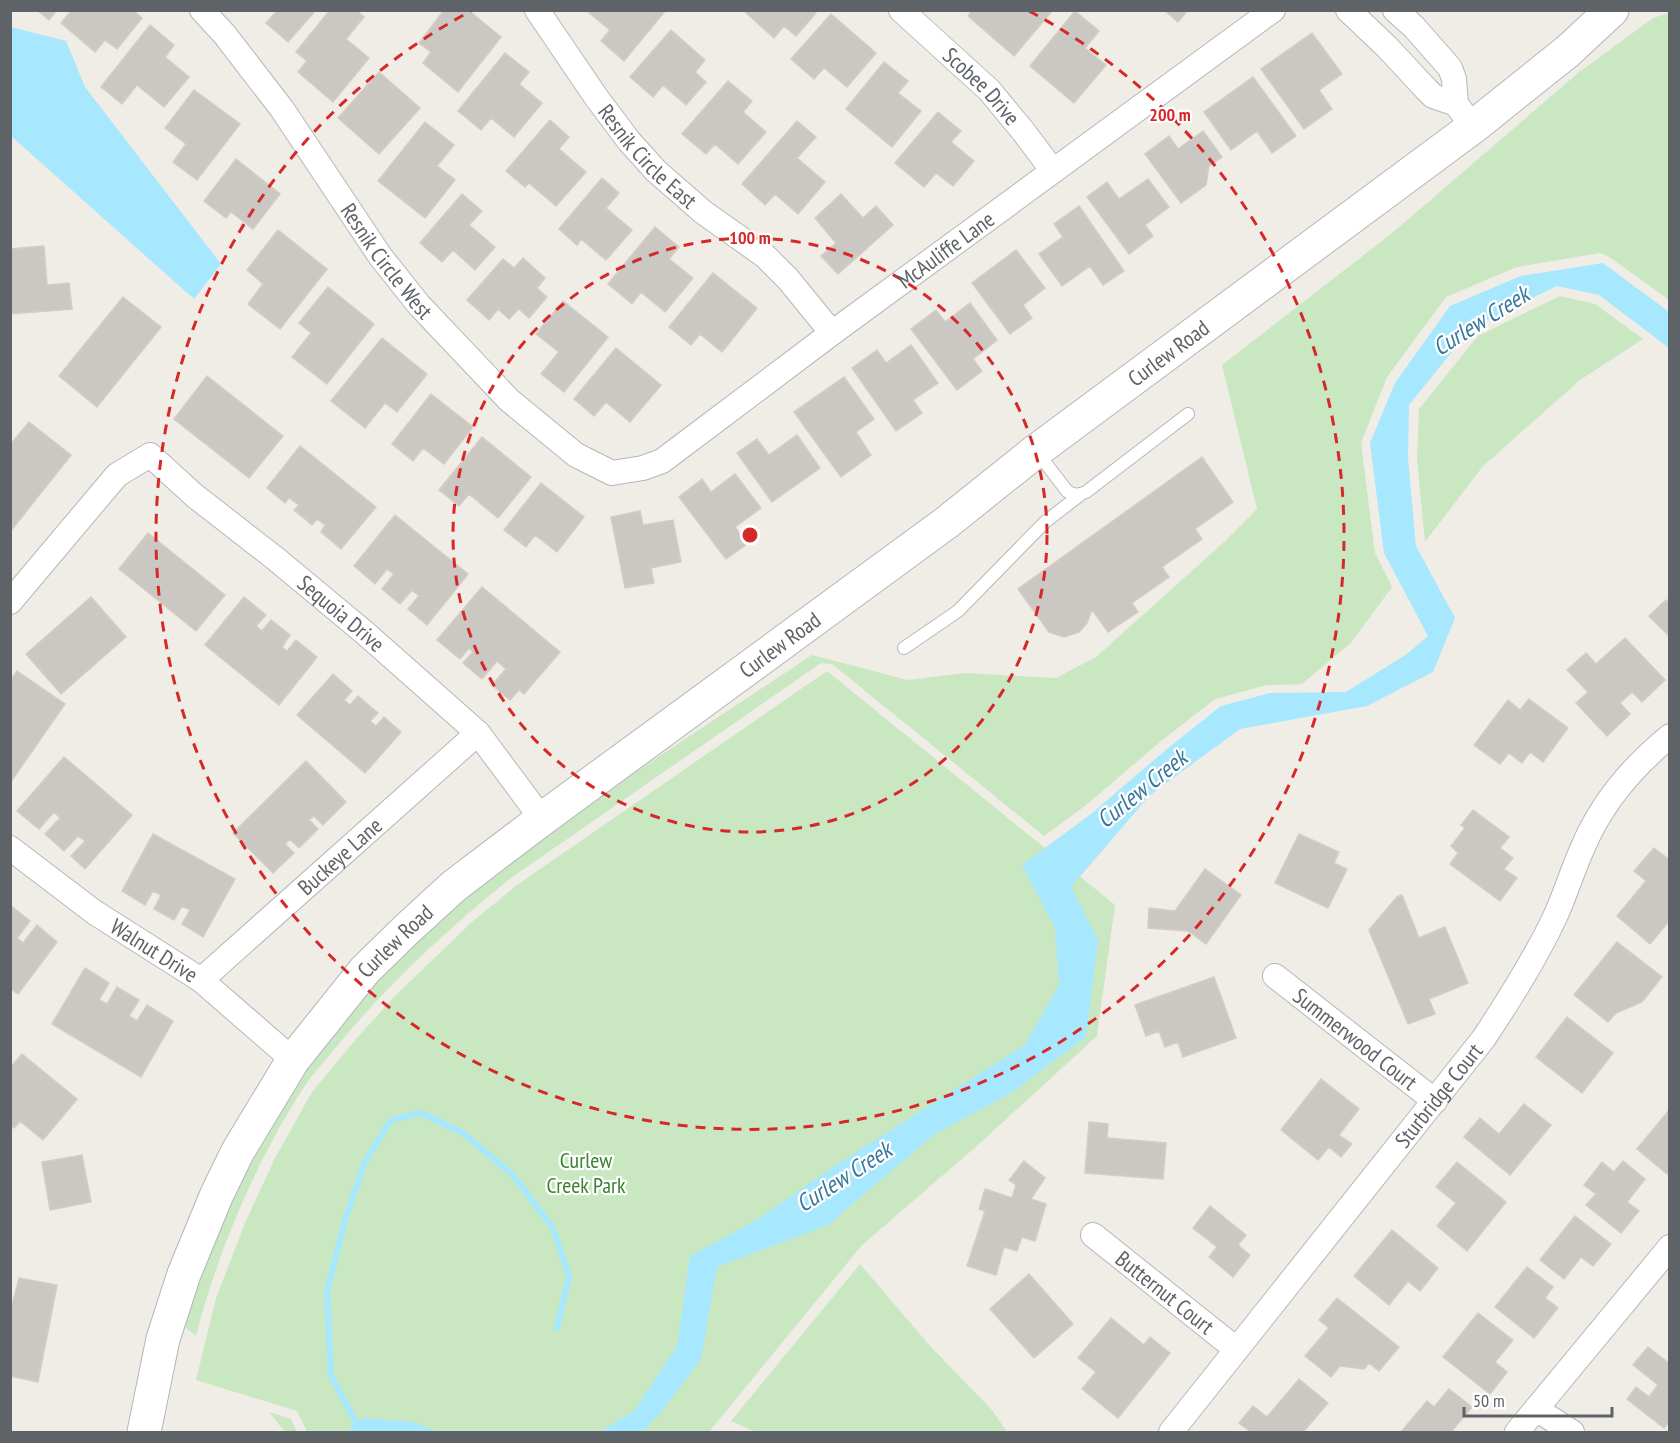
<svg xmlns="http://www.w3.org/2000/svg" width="1680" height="1443" font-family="'PT Sans Narrow',sans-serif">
  <rect width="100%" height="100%" fill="#f0ece6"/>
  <path fill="#c9e8c2" d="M1669,13V300L1608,256L1600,253L1517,267L1446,297L1387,377L1361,443L1375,553L1392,587L1351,643L1302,684L1267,685L1215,699L1160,742L1085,806L1044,836L832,664L821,663L511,878C449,928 389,983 338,1045C327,1059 314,1072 304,1087C257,1159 217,1253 196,1336L180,1323L261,1131L374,978L527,844L812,655L908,680L965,673L1056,678L1096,657L1223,543L1257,509L1222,365L1391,234L1578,73L1653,18Z
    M1560,296L1595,304L1643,339L1580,380L1483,466L1425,542L1417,459L1419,409L1478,336Z
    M827,671L1115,905L1097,1036L978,1145L862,1245L709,1432H307L297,1411L196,1380L216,1298L245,1223L275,1158L312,1092L356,1039L396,995L472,922L517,885Z
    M860,1264L931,1347L992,1410L1007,1432H756L731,1421Z
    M269,1412L291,1419L297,1432H285Z"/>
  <path fill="#a7e8ff" d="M11,27L66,41L85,87L221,264L194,299L11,136Z
    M1603,263L1669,312V348L1599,295L1557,286L1471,328L1409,405L1408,458L1416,546L1455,618L1433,672L1367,706L1240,729L1150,795L1071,887L1098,940L1086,1037L1011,1093L935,1134L828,1225L717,1267L701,1359L659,1415L642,1432H600L635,1410L677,1346L690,1256L755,1221L839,1163L1025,1045L1059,985L1055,928L1022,865L1091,814L1167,749L1221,706L1270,693L1346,692L1407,654L1428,636L1384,553L1370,443L1395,383L1450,306L1521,276Z
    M366,1418L413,1422L437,1432H348L355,1421Z"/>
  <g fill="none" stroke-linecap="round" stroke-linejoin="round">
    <path stroke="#a7e8ff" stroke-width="6" d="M361,1432L331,1376L327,1291L346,1217L365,1162L391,1120L421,1113L463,1133L512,1174L553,1228L569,1276L557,1328"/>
  </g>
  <path fill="#cbc7c2" stroke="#d5cdc4" stroke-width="1.5" d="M37,10H57L49,20Z
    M72,10H118L120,12L133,10L142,18L117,49L105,40L95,52L61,23Z
    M274,10H316L288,42L266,23L276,12Z
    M330,10H356L364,17L346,39L369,58L333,102L298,72L307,61L296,52Z
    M444,10H468L501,37L458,92L423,63L431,52L419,43Z
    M666,10L624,61L601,41L610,30L587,11Z
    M743,10H813L816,13L796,36L784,26L774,38Z
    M973,10H1053L1014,56L968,16Z
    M1164,10H1188L1178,22Z
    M1075,11L1099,31L1085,48L1106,65L1074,103L1030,66Z
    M831,14L876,53L847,87L824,68L814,79L791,59Z
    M150,25L174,45L165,57L189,77L164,107L137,85L122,104L101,87Z
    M671,30L705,60L695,72L706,82L686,105L663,85L653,97L630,77Z
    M1312,33L1342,74L1319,90L1332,109L1304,129L1261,69Z
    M505,53L529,72L519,84L542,103L514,137L491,118L481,130L458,111Z
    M884,62L908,81L898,93L921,111L892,147L846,109Z
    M379,72L420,108L379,154L338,118Z
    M1253,77L1296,136L1272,153L1257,131L1231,150L1204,112Z
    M728,81L752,101L743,112L766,132L738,164L715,144L706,154L682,134Z
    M194,90L240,124L197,180L173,162L186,144L165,128Z
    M938,112L961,131L951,142L974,161L953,186L936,173L924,187L895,163Z
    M550,120L569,137L559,149L586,172L556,206L529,183L525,187L506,171Z
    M797,121L816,137L797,158L825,182L798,214L775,194L765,205L742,184Z
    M425,122L454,145L437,166L455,180L425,218L378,181Z
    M1203,131L1222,157L1209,166L1206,185L1181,203L1145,154L1169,136L1178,149Z
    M236,159L280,194L253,229L231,212L226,218L204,201Z
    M602,178L619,193L606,208L632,230L606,260L581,239L577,245L559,229Z
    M1148,179L1169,207L1145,225L1153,236L1129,254L1087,197L1107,182L1119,199Z
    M462,194L482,211L469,225L495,247L475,270L453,250L442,262L420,243Z
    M841,194L863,218L876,206L893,225L838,274L821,256L836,243L815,218Z
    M1079,206L1124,271L1103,285L1090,266L1062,286L1039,254L1063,237L1054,224Z
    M655,227L679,247L669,259L693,278L665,312L641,292L632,304L608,284Z
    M278,230L327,269L280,329L248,304L263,284L247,270Z
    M44,246L47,285L69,283L72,309L10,314V249Z
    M1016,250L1045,288L1023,305L1032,318L1010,334L972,283Z
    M523,258L545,278L537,288L547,297L529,318L519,309L509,319L498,309L489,320L467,300L503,259L514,268Z
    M713,273L757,308L722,352L700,334L691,345L669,327Z
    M328,287L374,324L327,384L292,357L311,333L299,323Z
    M123,297L161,327L97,407L59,376Z
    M563,301L608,337L564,392L541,374L559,352L536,334Z
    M970,303L997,340L973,359L982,371L957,390L911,329L936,310L945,322Z
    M382,338L427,374L397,412L385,403L365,428L331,401Z
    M911,345L938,383L913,400L922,413L896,431L852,368L877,350L886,363Z
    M616,348L661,385L630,422L606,402L594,416L574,399Z
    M207,376L283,436L249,478L174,419Z
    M844,377L874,419L856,432L871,455L841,477L794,412Z
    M431,394L473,427L444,464L423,448L413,461L392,444Z
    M29,422L71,455L10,532V445Z
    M797,435L820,468L772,502L737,453L757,439L769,455Z
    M482,437L531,477L498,518L469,494L459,506L439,490Z
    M300,446L376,507L341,549L321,532L325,525L317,519L312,525L294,510L299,505L289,498L285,503L267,488Z
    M1202,457L1233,502L1195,529L1202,539L1162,567L1169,577L1132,603L1138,612L1108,632L1093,611L1091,612L1087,623L1079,632L1064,637L1049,632L1018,589Z
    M735,474L761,508L735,527L747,544L726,559L679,497L702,479L711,492Z
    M541,483L584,517L557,552L535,535L526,547L504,530Z
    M640,511L643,525L673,520L681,562L651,568L654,583L625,588L611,517Z
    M395,515L468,574L427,625L408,609L419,596L412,590L400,604L382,589L394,574L387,569L375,584L354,566Z
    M148,533L225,595L196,631L119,569Z
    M482,587L560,652L524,694L519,690L510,700L492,685L506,669L497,661L482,679L463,663L473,652L469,648L460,659L437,640Z
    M91,597L126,637L61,694L26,654Z
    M244,597L266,615L256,626L262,631L271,620L290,635L282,647L287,651L296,640L317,657L279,705L205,645Z
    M1666,600L1670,603V637L1649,616Z
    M1625,638L1665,680L1642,702L1632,692L1620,703L1630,714L1607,736L1576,703L1588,692L1567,670L1586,653L1596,664Z
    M17,671L65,704L10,783V681Z
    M333,674L352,691L344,700L350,705L358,696L378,713L370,721L376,726L384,717L401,732L365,773L297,715Z
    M1529,699L1568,728L1543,762L1530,752L1522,763L1509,753L1500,764L1474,745L1508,700L1520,710Z
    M64,757L132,815L85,869L71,856L85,841L78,836L64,851L45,834L60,818L54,812L39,829L17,811Z
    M306,761L346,802L323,825L314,816L309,820L318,829L299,848L290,839L285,844L294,853L273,873L233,833Z
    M1473,810L1509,837L1500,848L1513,858L1504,869L1517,878L1500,901L1450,864L1458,853L1451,846L1465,828L1461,825Z
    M153,834L235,879L203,937L182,924L190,910L182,906L174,920L154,909L161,895L153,891L145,905L122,891Z
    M1299,834L1339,852L1334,863L1347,869L1328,908L1275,883Z
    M1654,848L1670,860V871L1668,874L1670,875V920L1650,944L1617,916L1646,881L1634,871Z
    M1205,869L1241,895L1206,944L1188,931L1148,928L1149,908L1175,911Z
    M1402,895L1419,938L1445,927L1468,983L1429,999L1435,1014L1408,1024L1369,930L1397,897Z
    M10,905L30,921L17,938L23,943L37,925L57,942L18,994L10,988Z
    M1617,942L1662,977L1642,1002L1616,1013L1608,1022L1574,995Z
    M85,968L109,983L99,1000L107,1004L117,987L139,1000L129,1016L137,1021L147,1005L173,1021L141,1077L52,1024Z
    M1214,977L1236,1038L1183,1057L1178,1042L1165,1047L1159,1031L1146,1036L1135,1005Z
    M1567,1017L1613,1053L1582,1093L1536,1057Z
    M22,1054L77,1099L43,1140L20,1121L14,1128L10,1125V1068Z
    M1321,1079L1359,1109L1339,1135L1352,1144L1341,1157L1329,1147L1318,1160L1281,1130Z
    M1524,1104L1551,1125L1510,1175L1464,1137L1480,1118L1499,1134Z
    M1670,1109V1170L1667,1174L1637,1149Z
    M1089,1122L1108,1124L1107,1138L1166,1143L1163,1179L1085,1173Z
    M82,1155L91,1202L50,1210L42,1162Z
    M1024,1161L1045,1178L1031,1199L1046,1204L1035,1241L1022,1237L1017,1251L1004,1247L996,1275L967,1266L985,1211L979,1209L985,1189L1012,1198L1016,1185L1009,1180Z
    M1623,1161L1645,1179L1627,1202L1639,1211L1621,1233L1586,1205L1596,1194L1584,1185L1602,1162L1614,1172Z
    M1457,1162L1506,1202L1467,1251L1437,1226L1456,1203L1436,1187Z
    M1210,1206L1246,1235L1238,1245L1250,1255L1233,1277L1209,1257L1217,1247L1193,1228Z
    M1575,1216L1611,1244L1593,1266L1581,1257L1564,1279L1540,1260Z
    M1392,1230L1438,1268L1420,1291L1408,1281L1389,1305L1354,1276Z
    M1527,1267L1553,1287L1545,1298L1558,1308L1534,1338L1495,1307Z
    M1029,1274L1073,1324L1034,1358L990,1309Z
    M19,1278L57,1285L38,1382L10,1376V1313Z
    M1337,1298L1399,1347L1379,1371L1369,1363L1364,1369L1340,1366L1331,1377L1305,1356L1329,1328L1319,1320Z
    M1478,1313L1513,1340L1495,1362L1507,1372L1490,1394L1443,1357Z
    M1111,1318L1144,1345L1150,1337L1170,1353L1118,1418L1082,1389L1096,1372L1078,1358Z
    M1648,1347L1670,1364V1421L1664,1428L1627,1399L1636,1387L1649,1397L1658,1385L1633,1365Z
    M1299,1379L1328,1403L1303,1432H1251L1239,1423L1253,1406L1267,1417Z
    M1449,1389L1472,1407L1451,1432H1401L1427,1401L1434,1407Z"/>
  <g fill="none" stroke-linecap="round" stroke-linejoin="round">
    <defs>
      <path id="service" d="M1037,452L1067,491C1074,496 1078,495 1086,492L1188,414
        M904,648L958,611L1045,522L1080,495"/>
      <g id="minor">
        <path id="s1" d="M202,10L225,35L282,109L380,256L419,305L509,400L576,455L612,473L643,468L662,461L832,333L1273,10"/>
        <path id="s2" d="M537,10L596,97L629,141L656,171L703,212L765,256L788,279L832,333"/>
        <path id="s3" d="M901,10L989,90L1023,131L1053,171"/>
        <path d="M1348,10L1387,47L1426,89L1433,96L1456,104L1473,127"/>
        <path d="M1395,10L1414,27L1450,68L1454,79L1456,104"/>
        <path id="s4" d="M10,602L117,475L150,455L195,496L276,559L365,633L478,733L542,819"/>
        <path id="s5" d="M10,848L94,912L201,980L293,1060"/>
        <path id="s6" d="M1275,976L1435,1101"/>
        <path id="s7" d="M201,980L478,733"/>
        <path id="s8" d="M1093,1235L1236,1349"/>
        <path d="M1536,1409L1572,1432"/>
        <path id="s9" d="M1171,1432L1484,1038C1509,1000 1534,961 1554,919C1565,896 1572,871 1583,847C1602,802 1632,767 1670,736"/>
        <path d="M1517,1432L1670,1247"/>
      </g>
      <g id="secondary">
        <path id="s10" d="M144,1432L163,1339L184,1274L217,1194L238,1151L293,1060L365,970L407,929L454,886L542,819L946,523L1036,451L1473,127L1568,51L1612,10"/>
      </g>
    </defs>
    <use href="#service" stroke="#b3b8bb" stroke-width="14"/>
    <use href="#minor" stroke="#b3b8bb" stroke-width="26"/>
    <use href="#secondary" stroke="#b2b7bb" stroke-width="35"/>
    <use href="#service" stroke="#fff" stroke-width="12"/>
    <use href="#minor" stroke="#fff" stroke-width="24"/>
    <use href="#secondary" stroke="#fff" stroke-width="33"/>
  </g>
  <g fill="none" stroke="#d62828" stroke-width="3" stroke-dasharray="10 8">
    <circle cx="750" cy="535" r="297"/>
    <path d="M1029 11A594 594 0 1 1 471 11"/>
  </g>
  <g text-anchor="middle" stroke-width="4.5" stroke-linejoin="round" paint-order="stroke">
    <g font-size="22" fill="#5e6367" stroke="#fff">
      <text dy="8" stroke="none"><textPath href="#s3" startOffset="111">Scobee Drive</textPath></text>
      <text dy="8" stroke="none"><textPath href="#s2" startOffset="184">Resnik Circle East</textPath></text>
      <text dy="8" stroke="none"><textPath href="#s1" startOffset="1030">McAuliffe Lane</textPath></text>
      <text dy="8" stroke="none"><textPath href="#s1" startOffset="312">Resnik Circle West</textPath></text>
      <text dy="8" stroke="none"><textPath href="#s10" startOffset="1533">Curlew Road</textPath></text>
      <text dy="8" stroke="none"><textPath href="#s4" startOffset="453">Sequoia Drive</textPath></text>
      <text dy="8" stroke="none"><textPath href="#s10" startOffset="1047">Curlew Road</textPath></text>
      <text dy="8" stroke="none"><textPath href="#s7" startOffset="186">Buckeye Lane</textPath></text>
      <text dy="8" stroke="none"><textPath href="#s10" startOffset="561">Curlew Road</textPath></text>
      <text dy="8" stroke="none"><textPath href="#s5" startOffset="177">Walnut Drive</textPath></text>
      <text dy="8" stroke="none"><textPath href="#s6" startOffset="102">Summerwood Court</textPath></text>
      <text dy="8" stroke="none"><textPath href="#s9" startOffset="430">Sturbridge Court</textPath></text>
      <text dy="8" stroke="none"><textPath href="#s8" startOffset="92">Butternut Court</textPath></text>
    </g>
    <g font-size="22" fill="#3b8231" stroke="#fff">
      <text x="586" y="1168">Curlew<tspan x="586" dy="25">Creek Park</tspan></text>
    </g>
    <g font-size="24" font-style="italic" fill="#38789a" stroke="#fff">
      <text transform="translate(1481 321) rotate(-32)" y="8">Curlew Creek</text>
      <text transform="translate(1142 789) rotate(-39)" y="8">Curlew Creek</text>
      <text transform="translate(844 1177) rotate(-33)" y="8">Curlew Creek</text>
    </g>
  </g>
  <circle cx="750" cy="535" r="9" fill="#d62828" stroke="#fff" stroke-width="3"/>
  <g font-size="18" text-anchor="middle" font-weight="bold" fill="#d62828" stroke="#fff" stroke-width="4.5" stroke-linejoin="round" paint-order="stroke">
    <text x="1170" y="121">200 m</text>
    <text x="750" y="244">100 m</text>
  </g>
  <rect width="1680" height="1443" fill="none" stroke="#5e6367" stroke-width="24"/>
  <path d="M1464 1407v9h148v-9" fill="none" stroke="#5e6367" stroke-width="3"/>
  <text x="1473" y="1407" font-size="18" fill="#5e6367" stroke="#ffffff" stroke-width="4.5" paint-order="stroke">50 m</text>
</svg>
